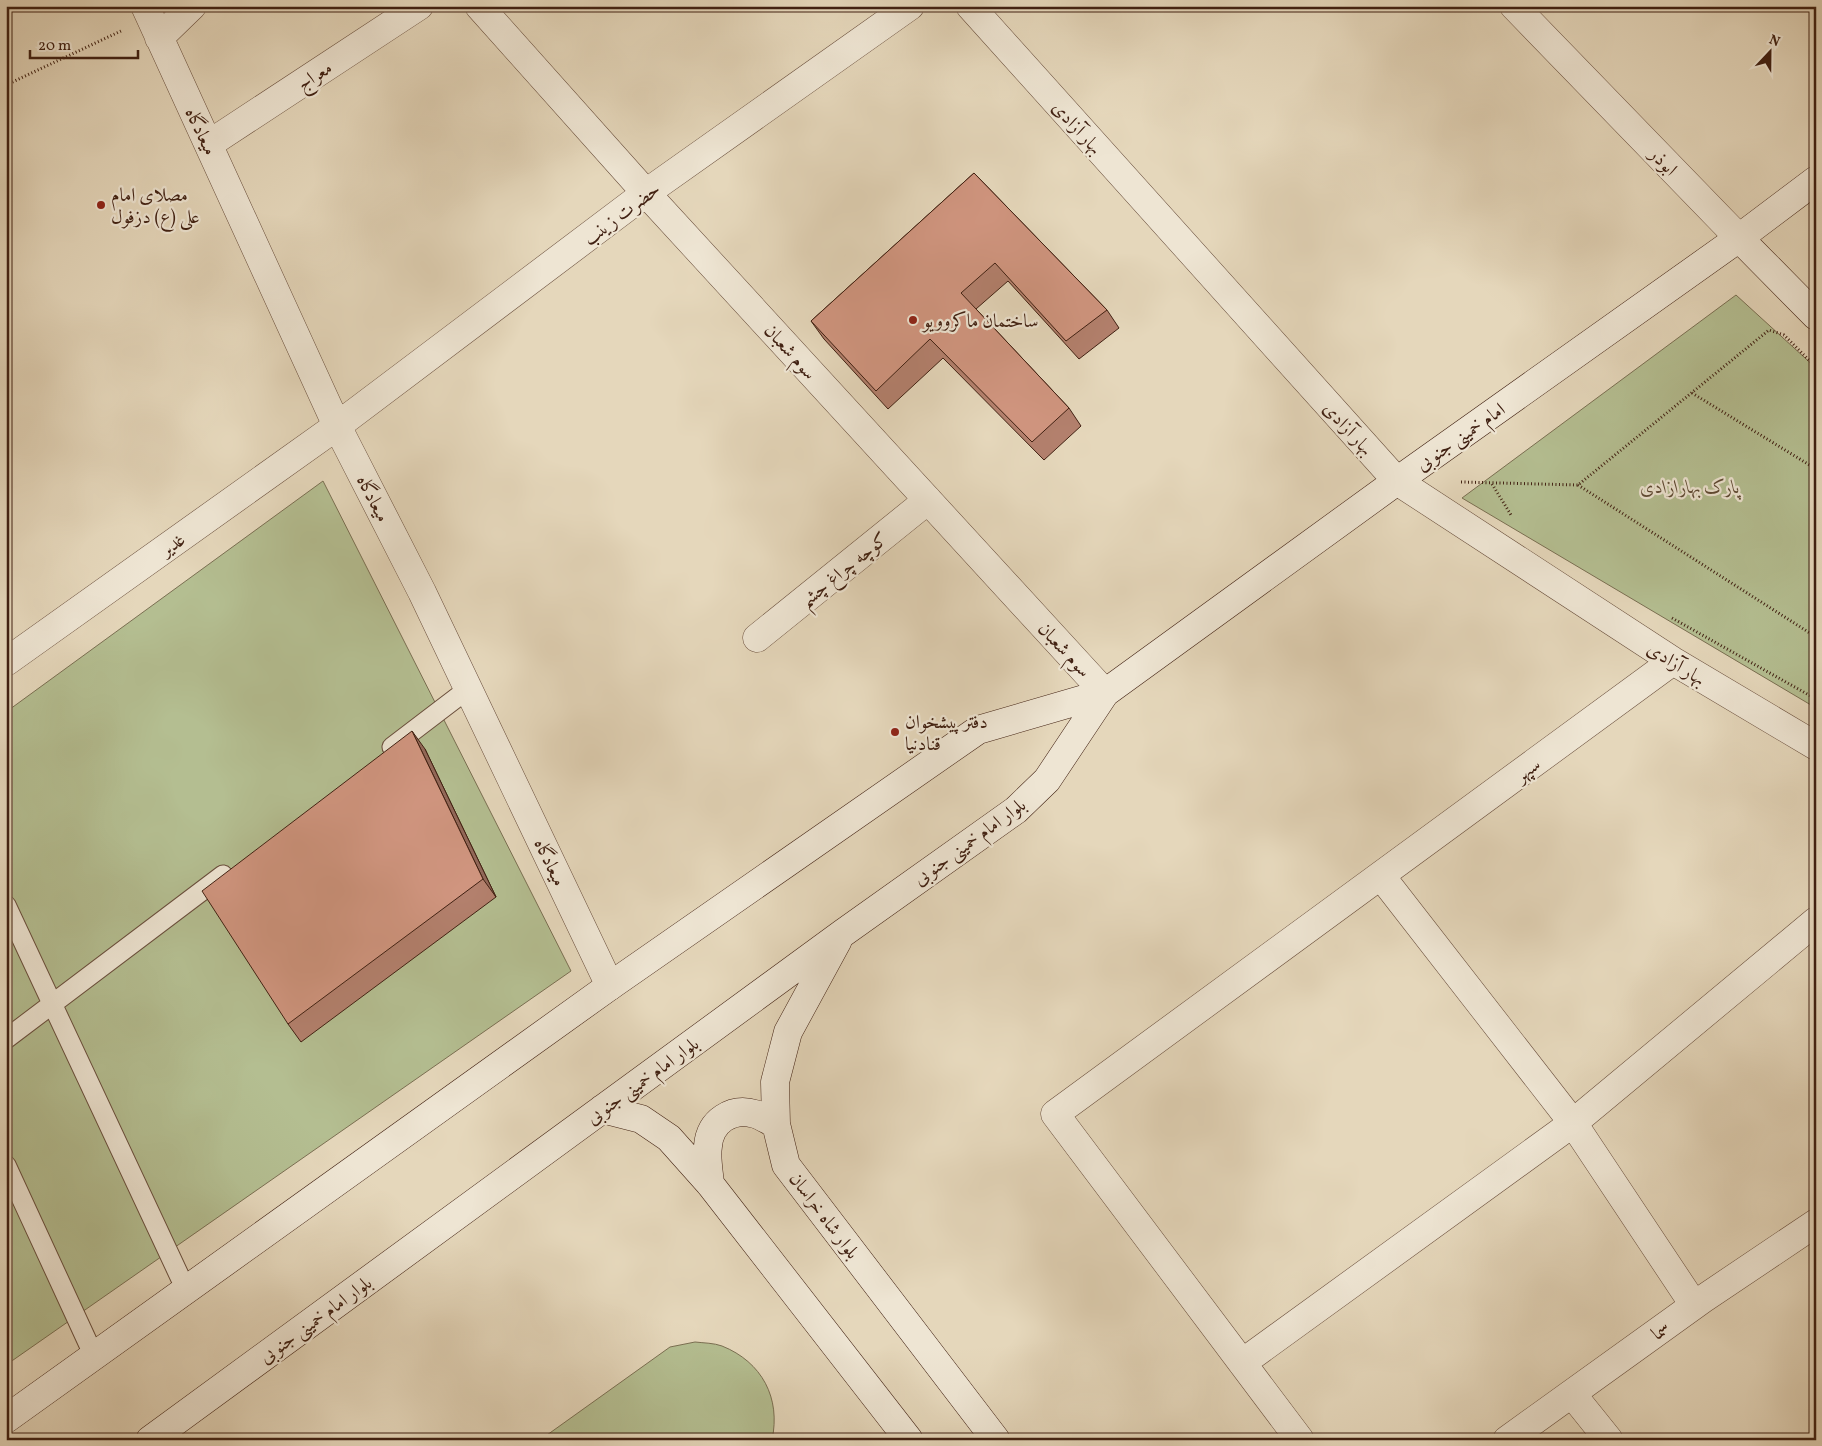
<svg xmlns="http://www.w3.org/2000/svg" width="1822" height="1446" font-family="Vollkorn,Amiri,serif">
  <rect width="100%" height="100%" fill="#e5d7bb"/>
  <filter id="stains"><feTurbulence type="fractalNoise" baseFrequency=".004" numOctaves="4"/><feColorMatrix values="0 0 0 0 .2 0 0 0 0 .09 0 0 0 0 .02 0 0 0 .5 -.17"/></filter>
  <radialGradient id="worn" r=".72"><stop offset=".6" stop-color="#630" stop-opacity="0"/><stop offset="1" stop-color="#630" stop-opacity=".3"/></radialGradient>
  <path fill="#b4be91" stroke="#7a6f52" d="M1736,295L1816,368V708L1462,498Z
    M323,481L571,971L6,1365V712Z
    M695,1342C704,1343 714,1343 722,1346C762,1362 781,1398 772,1440H540L670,1347Z"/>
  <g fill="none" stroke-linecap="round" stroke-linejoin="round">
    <defs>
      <path id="service" d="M392,747L468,689
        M6,905L186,1290
        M6,1039L223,875
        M6,1165L94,1356"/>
      <path id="minor" d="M145,6L337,426L422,592L610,986
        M479,6L646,193L1105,693
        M970,6L1397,481L1673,661L1816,746
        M1514,6L1739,238
        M159,38L192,6
        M209,144L419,6
        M757,638L928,500
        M6,662L337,426L646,193L910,6
        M1381,876L1573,1123L1694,1305
        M1242,1363L1573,1123L1816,921
        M1572,1394L1609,1440
        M1300,1440L1055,1114L1673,661
        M1507,1440L1703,1299L1816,1223"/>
      <path id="secondary" d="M1739,238L1816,316
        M838,940L788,1032L775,1082L776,1124L786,1165L996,1440
        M602,1109L641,1119L669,1138L710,1184L909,1440
        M710,1184C709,1172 706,1158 708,1146C710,1121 732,1107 755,1114C762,1116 769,1121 776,1124
        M6,1419L610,986L978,730L1105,693L1397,481L1739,238L1816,180
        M150,1440L843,933L1016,810L1047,780L1105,693"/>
    </defs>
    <use href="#service" stroke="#694e3c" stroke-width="21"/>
    <use href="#minor" stroke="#694e3c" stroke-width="29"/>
    <use href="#secondary" stroke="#402012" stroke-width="29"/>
    <path stroke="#402012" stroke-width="3" stroke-dasharray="1 2.5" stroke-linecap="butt" d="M6,85L121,31
      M1692,393L1816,469
      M1461,482L1578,485L1769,330L1784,335L1816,367
      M1492,484L1511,515
      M1578,485L1816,637
      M1672,618L1816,699"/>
    <use href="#service" stroke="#eee5d3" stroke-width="19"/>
    <use href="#minor" stroke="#eee5d3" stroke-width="28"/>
    <use href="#secondary" stroke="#eee5d3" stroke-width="28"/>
  </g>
  <path fill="#b3806d" stroke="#402012" d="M974,173L1107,310L1119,328L1079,359L1008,281L976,309L1069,408L1081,426L1044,460L943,358L888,409L824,339L811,321Z
    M425,749L496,897L301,1042L288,1024Z"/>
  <path fill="#926859" stroke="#402012" d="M412,731L425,749L496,897L483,879Z"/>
  <path fill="#d0957f" stroke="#402012" d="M974,173L1107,310L1066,341L995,263L961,293L1069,408L1032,442L930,339L876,391L811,321Z
    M412,731L483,879L288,1024L202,891Z"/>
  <g fill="#8f2418" stroke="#eee5d3" stroke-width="2">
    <circle cx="101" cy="205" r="5"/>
    <circle cx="913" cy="320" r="5"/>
    <circle cx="895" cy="732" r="5"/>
  </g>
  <g text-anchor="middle" stroke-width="4.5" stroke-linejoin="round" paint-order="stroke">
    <g font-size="19" fill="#402012" stroke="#eee5d3">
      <text transform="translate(314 75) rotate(-33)" y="7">معراج</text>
      <text transform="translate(1078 127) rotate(48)" y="7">بهار آزادی</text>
      <text transform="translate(202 131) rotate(65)" y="7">میعادگاه</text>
      <text transform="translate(1664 161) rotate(46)" y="7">ابوذر</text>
      <text transform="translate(621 213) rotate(-37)" y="7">حضرت زینب</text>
      <text transform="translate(791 351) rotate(48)" y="7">سوم شعبان</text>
      <text transform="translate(1349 428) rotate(48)" y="7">بهار آزادی</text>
      <text transform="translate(1460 436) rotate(-35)" y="7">امام خمینی جنوبی</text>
      <text transform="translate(374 498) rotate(63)" y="7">میعادگاه</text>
      <text transform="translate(172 544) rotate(-36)" y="7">غدیر</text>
      <text transform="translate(843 569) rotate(-39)" y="7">کوچه چراغ چشم</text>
      <text transform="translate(1065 649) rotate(47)" y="7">سوم شعبان</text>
      <text transform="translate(1677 663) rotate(32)" y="7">بهار آزادی</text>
      <text transform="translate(1527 769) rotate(-36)" y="7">سپهر</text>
      <text transform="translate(969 841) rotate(-36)" y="7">بلوار امام خمینی جنوبی</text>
      <text transform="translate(551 862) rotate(65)" y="7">میعادگاه</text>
      <text transform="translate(642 1080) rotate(-36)" y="7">بلوار امام خمینی جنوبی</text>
      <text transform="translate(825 1215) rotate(53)" y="7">بلوار شاه خراسان</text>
      <text transform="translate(315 1319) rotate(-36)" y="7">بلوار امام خمینی جنوبی</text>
      <text transform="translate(1660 1330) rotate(-36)" y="7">سما</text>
    </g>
    <g font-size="19" fill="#402012" stroke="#eee5d3" text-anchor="start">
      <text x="111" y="201">مصلای امام<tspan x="111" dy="22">علی (ع) دزفول</tspan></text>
      <text x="923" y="327">ساختمان ماکروویو</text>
      <text x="905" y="728">دفتر پیشخوان<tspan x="905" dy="22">قنادنیا</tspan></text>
    </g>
    <g font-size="19" font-style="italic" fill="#5d4832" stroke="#eee5d3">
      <text x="1690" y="493">پارک بهارازادی</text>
    </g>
  </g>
  <rect width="1822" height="1446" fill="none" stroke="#e5d7bb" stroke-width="25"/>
  <rect x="8" y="8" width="1807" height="1431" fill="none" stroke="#402012" stroke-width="2.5"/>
  <rect x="12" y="12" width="1797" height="1421" fill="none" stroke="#402012"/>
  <g transform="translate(1770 52) rotate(22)" stroke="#eee5d3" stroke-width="4" paint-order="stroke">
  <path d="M0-4L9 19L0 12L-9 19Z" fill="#402012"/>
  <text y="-8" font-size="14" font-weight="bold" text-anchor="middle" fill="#402012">N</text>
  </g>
  <path d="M30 50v8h108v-8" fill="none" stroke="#402012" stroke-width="2.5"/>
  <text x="38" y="50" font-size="15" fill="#402012" stroke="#eee5d3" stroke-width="4" paint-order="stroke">20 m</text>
  <rect width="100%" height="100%" filter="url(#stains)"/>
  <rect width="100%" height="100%" fill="url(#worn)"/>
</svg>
